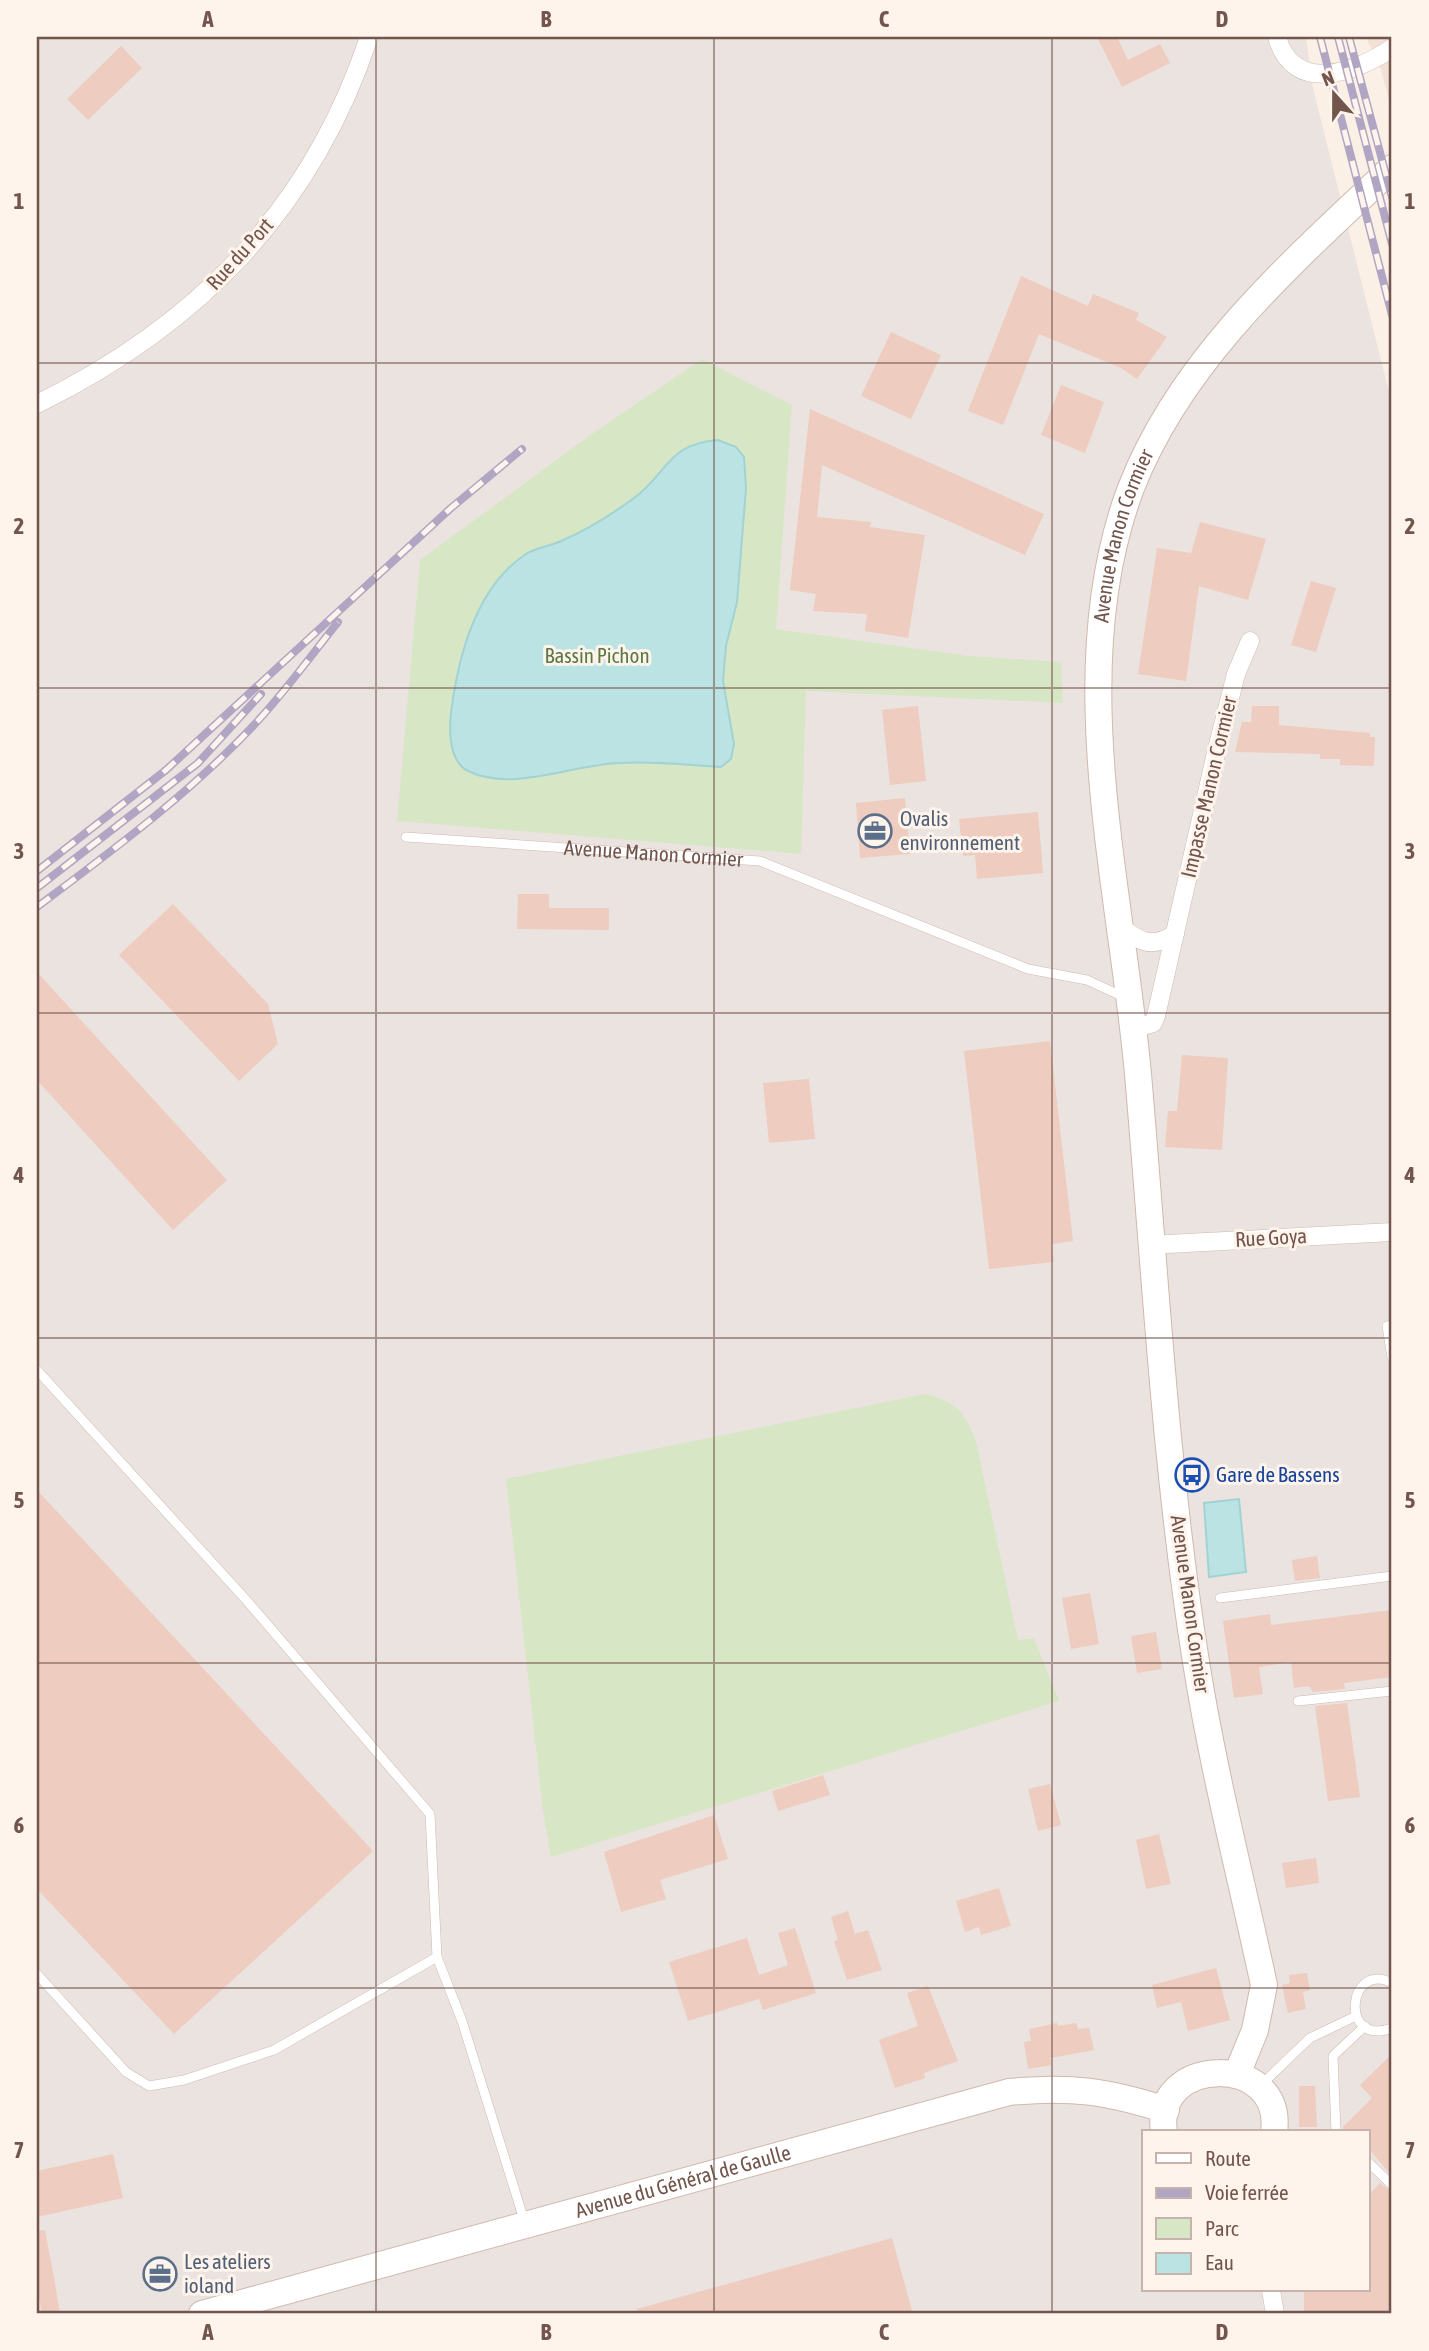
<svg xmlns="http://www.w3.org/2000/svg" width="1429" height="2351" font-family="'Asap Condensed',sans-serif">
  <rect width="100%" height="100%" fill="#fbf0e6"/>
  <path fill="#f2e1d4" d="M1366,37H1392V111L1381,70Z"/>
  <path fill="#ebe3df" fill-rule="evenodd" d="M37,37H1306L1313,88L1392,404V2314H37ZM1144,2132H1368V2290H1144Z"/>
  <path fill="#d7e7c5" d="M702,359L792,405L776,629L969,656L1061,662L1063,703L806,691L801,854L397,821L420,560L589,436Z
    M925,1394C957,1402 964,1411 976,1441L1018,1640L1034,1638L1059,1701L551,1857L543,1811L506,1479Z"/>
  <path fill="#bbe3e3" stroke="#a2d3d4" stroke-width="2" d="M718,440L736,447L744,457L746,488L737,602L726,646L723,681L734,744L731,759L721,767C687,765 654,761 620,763C573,764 513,793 468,771C449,762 449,730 451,713C458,657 476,587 526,554C536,548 550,546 561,541C587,530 611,515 634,498C666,475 668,443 718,440Z
    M1239,1499L1246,1572L1209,1577L1204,1503Z"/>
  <path fill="#eeccbf" d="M1097,37H1117L1128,60L1160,44L1170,63L1122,87Z
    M121,46L142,68L88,120L67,99Z
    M1021,276L1088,306L1093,294L1139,313L1136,320L1167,337L1137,379L1121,368L1039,334L1003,425L968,411Z
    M891,332L941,355L911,419L861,396Z
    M1061,385L1104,402L1085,453L1041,435Z
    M810,409L1044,514L1025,555L822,465L817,517L871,522L870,527L925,535L908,638L865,631L867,614L813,611L816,594L790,590Z
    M1200,522L1266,539L1248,600L1199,586L1186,681L1138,674L1157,548L1191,553Z
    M1311,581L1336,588L1316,652L1291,645Z
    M918,706L926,781L890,785L882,710Z
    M1252,706H1279V725L1370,733V737H1375L1374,766L1340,765V759H1320V754L1235,752L1242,722H1251Z
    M905,798L910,854L860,858L856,803Z
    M1038,812L1043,873L977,879L975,855L963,856L959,819Z
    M518,894H549V908H609V930L517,929Z
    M173,904L268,1004L278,1044L239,1081L119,955Z
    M37,972L227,1180L173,1230L37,1080Z
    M1050,1041L1073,1241L1052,1244L1054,1262L989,1269L964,1051Z
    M1182,1055L1228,1058L1222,1150L1165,1147L1168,1111H1177Z
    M809,1079L815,1139L769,1143L763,1083Z
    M37,1490L373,1851L174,2034L37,1889Z
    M1317,1556L1320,1578L1295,1581L1292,1560Z
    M1090,1593L1099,1644L1071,1649L1062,1598Z
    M1392,1610V1677L1344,1683L1345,1689L1313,1692L1309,1686L1294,1688L1291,1662L1259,1667L1263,1694L1234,1698L1223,1621L1270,1614L1271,1625Z
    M1156,1632L1162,1669L1137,1673L1131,1636Z
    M1347,1703L1360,1797L1328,1801L1315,1706Z
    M823,1775L830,1795L778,1811L772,1791Z
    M1050,1784L1061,1825L1038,1831L1028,1789Z
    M714,1815L728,1859L660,1880L666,1899L621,1912L604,1852Z
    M1159,1834L1171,1884L1146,1889L1136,1840Z
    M1316,1858L1319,1883L1286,1888L1282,1863Z
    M999,1888L1011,1926L981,1935L979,1927L965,1932L956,1901Z
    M848,1911L855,1934L868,1930L882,1970L847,1980L834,1941L838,1940L831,1917Z
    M795,1928L816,1993L763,2010L759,1999L688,2021L669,1962L747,1938L759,1975L788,1965L778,1933Z
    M1216,1968L1230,2020L1188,2031L1181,2002L1157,2008L1152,1985Z
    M1307,1973L1310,1990L1303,1992L1306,2009L1288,2013L1282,1985L1290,1983L1289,1975Z
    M928,1986L958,2061L924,2073L925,2078L895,2088L879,2040L918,2026L907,1993Z
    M1057,2023L1058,2026L1076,2023L1078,2029L1089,2028L1094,2050L1050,2058L1052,2065L1028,2069L1024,2042L1031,2041L1029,2029Z
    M1392,2054V2176L1368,2148V2132H1343V2127L1372,2098L1360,2085Z
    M1299,2086H1315L1317,2127H1299Z
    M113,2154L123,2198L37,2217V2171Z
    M1380,2183L1392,2192V2314H1304V2290H1368V2196Z
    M45,2230L54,2277L60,2314H42L37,2287V2231Z
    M892,2238L913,2314H638L637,2309Z"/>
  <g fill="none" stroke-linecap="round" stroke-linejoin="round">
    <defs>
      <g id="lane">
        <path id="s1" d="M406,837L760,861L1028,969L1087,980L1124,997"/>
        <path d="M1392,1325L1387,1326L1392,1358"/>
        <path d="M37,1370L248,1602L430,1814L437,1957L462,2021L525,2223"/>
        <path d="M1220,1598L1392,1576"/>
        <path d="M1298,1701L1392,1691"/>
        <path d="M37,1974L126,2072L149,2086L184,2080L274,2050L437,1957"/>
        <path d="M1392,1983C1347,1960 1339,2048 1392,2028"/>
        <path d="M1262,2084L1310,2038L1356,2016"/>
        <path d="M1336,2132L1333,2056L1365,2026"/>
        <path d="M1368,2162L1392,2185"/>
      </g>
      <path id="street" d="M1277,37C1293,95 1355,73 1392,48
        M37,404C198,325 312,209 369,37
        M1120,926C1139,942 1152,949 1175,934
        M1132,1029L1153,1023L1156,1016L1216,753L1236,674L1250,641
        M1149,1245L1392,1232
        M1271,2290L1275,2314"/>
      <g id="secondary">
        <path id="s2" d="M1237,2074L1255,2030L1264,1985C1241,1878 1213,1770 1196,1662C1165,1468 1155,1270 1138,1074C1121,887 1062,670 1131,488C1182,357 1293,262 1392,168"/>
        <path d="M1164,2132C1152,2054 1285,2053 1274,2132"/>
        <path id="s3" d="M202,2314L1009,2092C1071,2086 1107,2091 1166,2110"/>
      </g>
    </defs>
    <use href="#lane" stroke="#ceb9b0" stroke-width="10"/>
    <use href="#street" stroke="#ceb9b0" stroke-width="19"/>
    <use href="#secondary" stroke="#d0b8ad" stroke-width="28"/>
    <use href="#lane" stroke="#fff" stroke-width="9"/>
    <use href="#street" stroke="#fff" stroke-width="18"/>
    <use href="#secondary" stroke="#fff" stroke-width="26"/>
    <defs>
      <path id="rail" d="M1320,37L1392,315
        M1338,37L1392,244
        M1349,37L1392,197
        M37,871L166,770L451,508L522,449
        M37,888L198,763L261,694
        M37,907C113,850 189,794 254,725C284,693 310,657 338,622"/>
    </defs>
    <use href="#rail" stroke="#b1a5c4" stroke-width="8"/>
    <use href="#rail" stroke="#fef4ec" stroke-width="5" stroke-dasharray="16" stroke-linecap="butt"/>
  </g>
  <path fill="none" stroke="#72554c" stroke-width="2" stroke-opacity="0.55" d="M376,37V2314M714,37V2314M1052,37V2314M37,363H1392M37,688H1392M37,1013H1392M37,1338H1392M37,1663H1392M37,1988H1392"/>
  <defs>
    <symbol id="office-ring" viewBox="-11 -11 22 22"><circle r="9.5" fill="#fef4ec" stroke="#5c6f8a" stroke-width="1.5"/><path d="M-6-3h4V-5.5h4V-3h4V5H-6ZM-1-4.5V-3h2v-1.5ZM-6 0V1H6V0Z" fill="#5c6f8a"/></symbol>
    <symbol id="bus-ring" viewBox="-11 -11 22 22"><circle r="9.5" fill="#fef4ec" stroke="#1a4fb4" stroke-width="1.5"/><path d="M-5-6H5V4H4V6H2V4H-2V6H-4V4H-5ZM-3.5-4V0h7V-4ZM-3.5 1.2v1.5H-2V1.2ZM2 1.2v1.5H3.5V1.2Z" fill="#1a4fb4"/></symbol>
  </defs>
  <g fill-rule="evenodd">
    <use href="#office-ring" x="856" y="812" width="38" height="38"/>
    <use href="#bus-ring" x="1173" y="1456" width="38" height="38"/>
    <use href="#office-ring" x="141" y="2255" width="38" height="38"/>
  </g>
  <g text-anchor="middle" stroke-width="6" stroke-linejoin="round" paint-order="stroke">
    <g font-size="21" fill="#72554c" stroke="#fef4ec">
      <text transform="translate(240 254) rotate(-48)" y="7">Rue du Port</text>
      <text dy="7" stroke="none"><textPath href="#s2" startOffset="1558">Avenue Manon Cormier</textPath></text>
      <text transform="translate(1209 787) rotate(-77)" y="7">Impasse Manon Cormier</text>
      <text dy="7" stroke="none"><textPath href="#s1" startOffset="248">Avenue Manon Cormier</textPath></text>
      <text transform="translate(1271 1238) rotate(-3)" y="7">Rue Goya</text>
      <text transform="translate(1190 1604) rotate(82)" y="7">Avenue Manon Cormier</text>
      <text dy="7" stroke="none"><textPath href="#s3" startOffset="499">Avenue du Général de Gaulle</textPath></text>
    </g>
    <g font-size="21" fill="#5b7845" stroke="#fef4ec">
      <text x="597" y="663">Bassin Pichon</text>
    </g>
    <g font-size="21" fill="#4e5e75" stroke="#fef4ec" text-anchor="start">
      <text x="900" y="826">Ovalis<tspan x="900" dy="24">environnement</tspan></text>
      <text x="184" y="2269">Les ateliers<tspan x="184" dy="24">ioland</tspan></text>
    </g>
    <g font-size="21" fill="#164399" stroke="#fef4ec" text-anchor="start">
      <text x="1216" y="1482">Gare de Bassens</text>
    </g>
  </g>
  <rect width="1429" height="2351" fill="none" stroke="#fef4ec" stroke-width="77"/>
  <rect x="1142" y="2130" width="228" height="161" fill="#fef4ec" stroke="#c6b4ac" stroke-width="2"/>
  <rect x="1156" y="2153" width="35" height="10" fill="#ffffff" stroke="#c6b4ac" stroke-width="2"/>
  <text x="1205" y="2166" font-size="21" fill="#72554c">Route</text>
  <rect x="1156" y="2188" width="35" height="10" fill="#b1a5c4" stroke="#c6b4ac" stroke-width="2"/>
  <text x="1205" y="2200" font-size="21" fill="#72554c">Voie ferrée</text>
  <rect x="1156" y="2218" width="35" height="21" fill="#d7e7c5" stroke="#c6b4ac" stroke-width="2"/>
  <text x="1205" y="2236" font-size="21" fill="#72554c">Parc</text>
  <rect x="1156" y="2253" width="35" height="21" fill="#bbe3e3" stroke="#c6b4ac" stroke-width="2"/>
  <text x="1205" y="2270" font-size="21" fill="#72554c">Eau</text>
  <g transform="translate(1334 94) rotate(339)" stroke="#fef4ec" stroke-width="5" paint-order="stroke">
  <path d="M0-5L12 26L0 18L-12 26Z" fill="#72554c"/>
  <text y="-10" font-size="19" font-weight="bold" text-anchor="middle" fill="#72554c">N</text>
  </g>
  <rect x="38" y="38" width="1352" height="2274" fill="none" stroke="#72554c" stroke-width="2.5"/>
  <g font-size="23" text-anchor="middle" font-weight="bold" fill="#72554c">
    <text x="208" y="27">A</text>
    <text x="546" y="27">B</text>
    <text x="884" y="27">C</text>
    <text x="1222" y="27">D</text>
    <text x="19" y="209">1</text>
    <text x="1410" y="209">1</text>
    <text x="19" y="534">2</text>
    <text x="1410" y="534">2</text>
    <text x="19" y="859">3</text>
    <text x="1410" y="859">3</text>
    <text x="19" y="1183">4</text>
    <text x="1410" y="1183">4</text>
    <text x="19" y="1508">5</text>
    <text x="1410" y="1508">5</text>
    <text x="19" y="1833">6</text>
    <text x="1410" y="1833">6</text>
    <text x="19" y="2158">7</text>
    <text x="1410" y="2158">7</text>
    <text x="208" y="2340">A</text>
    <text x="546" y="2340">B</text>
    <text x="884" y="2340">C</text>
    <text x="1222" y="2340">D</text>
  </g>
</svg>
